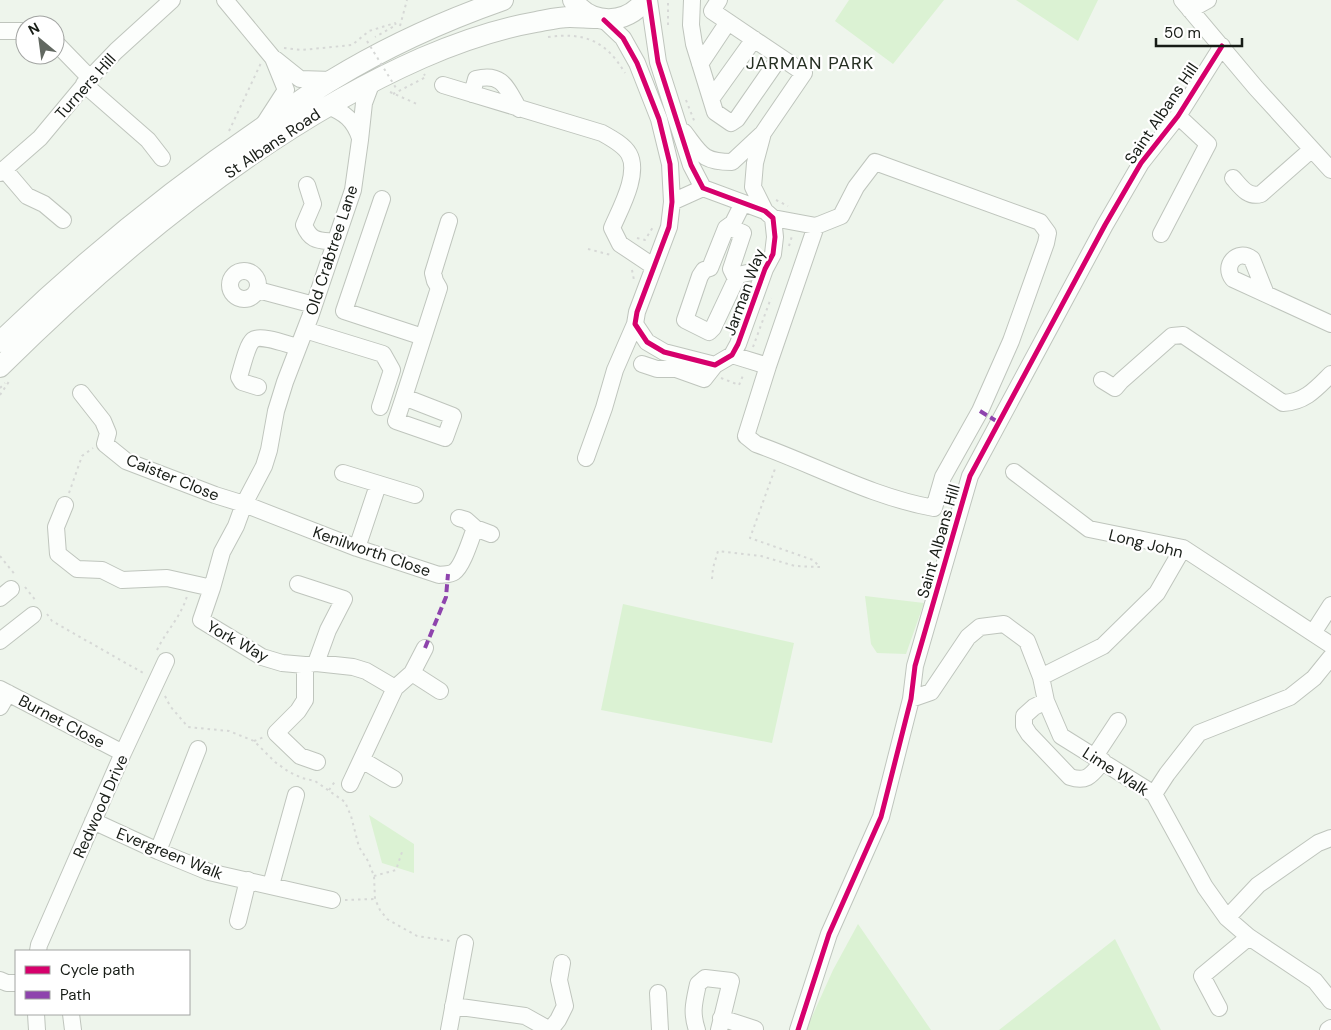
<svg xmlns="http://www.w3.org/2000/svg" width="1331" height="1030" font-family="'DM Sans',sans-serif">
  <rect width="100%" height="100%" fill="#eef5ec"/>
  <path fill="#dbf2d3" d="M849,0H944L893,64L835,21Z
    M1016,0H1098L1078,41Z
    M865,596L924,603L906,654L877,653L871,644Z
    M623,604L794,643L772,743L601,710Z
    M369,815L414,844V873L382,863Z
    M858,924L931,1030H806L833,970Z
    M1115,939L1161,1030H999Z"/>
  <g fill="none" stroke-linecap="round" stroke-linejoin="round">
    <defs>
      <path id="minor" d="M225,0L273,58L286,90L264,124
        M692,0L691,25L694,44L715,112L731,123L737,119L780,57
        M1182,0L1256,88L1331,170
        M1190,10L1208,0
        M604,20L623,38L637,63L659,119L670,164L672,202L669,227L637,312L635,324L647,342L664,352L715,365L732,355L738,344L765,269L773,254L775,237L773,218L765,211L703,188L691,165L658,62L649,0
        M0,31H25
        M55,42L90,78
        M275,59L300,79L332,80
        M700,64L728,22
        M375,80L370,87L364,103L360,140L353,190L310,317L285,382L276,411L269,450L264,466L244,504L236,526L222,552L212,588L201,620L262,657L282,663L305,665L316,663L353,667L366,671L395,688
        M84,84L148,140L162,158
        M443,85L602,133C611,138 624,145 629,154C640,174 620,209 612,228L620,244L653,266
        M472,94L476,79C503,72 507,89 519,109
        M711,99L754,39
        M327,106C344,112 354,120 360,138
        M684,132C701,154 702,162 732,162L763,133L804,73L712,11L719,0
        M763,133L755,163L753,187L765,211
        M4,169L27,196L44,204L63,220
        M0,173L40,138L90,78L116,51L172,0
        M1233,178C1241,187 1248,198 1261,194L1311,150
        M307,185L313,204L304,225C311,242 319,240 335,242
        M382,199L344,311L423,337
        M672,202L703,188
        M747,205L741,207L733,223L726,228L710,268L704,270L700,276L685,320L709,332L713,328L738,275L765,269
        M773,218L816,226L841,216L856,187L875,162L1040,222L1048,233L1046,243L1011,341L980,411L943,477L934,508C872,497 815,465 756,444L746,436L768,366L816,226
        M726,228H731L743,233L731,269L736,279
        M1161,234L1208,144L1178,116
        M230 285a14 14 0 1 1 28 0a14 14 0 1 1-28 0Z
        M258,290L314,305
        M1266,294L1252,259C1237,248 1222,266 1233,279L1331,324
        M305,330L383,354L392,370L380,407
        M732,355L768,366
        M642,364L657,369H676L704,379L715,365
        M1102,380L1115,388L1121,381L1172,336L1183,335L1283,403C1305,402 1316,389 1331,374
        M258,387L242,382L239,377C242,368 247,345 253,340C260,334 289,345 298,347
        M81,393L103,421L108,433L105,444L126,461L215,495L244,504L357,548L439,575C444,574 450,575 454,572C463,566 471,538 475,528L466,520L459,518
        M404,397L396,421L445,438L453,416L404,397L439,288L435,281L433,273L449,221
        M586,458L604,408L615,370L635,324
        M1014,472L1089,529L1183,548L1331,645
        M343,473L415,495
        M65,505L56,527L58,554L77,569L102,570L122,580L167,578L212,588
        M475,528L491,534
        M357,548L378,485
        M298,584L344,599L328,630L316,663
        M0,598L11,589
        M1313,633L1331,605
        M0,641L33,615
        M305,665V700L298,711L276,733L300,756L317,762
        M412,673L440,691
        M1041,677L1103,646L1157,593L1183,548
        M0,689L123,753
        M911,699L931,692L968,637L980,627L1004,624L1027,641L1041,677L1046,701L1061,736L1154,794L1205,887L1227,918L1249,937L1315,981L1331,1001
        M1046,701L1034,707L1024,716V726L1029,734L1070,777C1088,783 1092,774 1103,761
        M0,707L8,693
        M1095,756L1118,721
        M362,760L394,779
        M350,784L395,688L412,673L425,648
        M1154,794L1167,774L1199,733L1290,697L1314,678L1331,657
        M93,821L158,851L209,872L332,900
        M158,851L198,749
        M271,885L296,795
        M1227,918L1258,885L1318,843L1331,838
        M238,921L248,880
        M38,951L39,945L123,753L166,661
        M0,980L7,983H16
        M658,993L660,1030
        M453,1006L525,1016L550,1030
        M1219,1008L1202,976L1249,937
        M36,1014L37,1030
        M71,1014L73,1030
        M721,1018L755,1029
        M449,1030L465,943
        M550,1030L558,1020L565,1006L559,980L562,963
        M697,1030C691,1012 694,1003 698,984L705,978L731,981L719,1030
        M798,1030L829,934L881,817L911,699L915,666L970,476L1105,225L1141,163L1178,116L1222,46
        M1328,1030L1331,1028"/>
      <path id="major" d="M573,0C591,26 627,25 645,0
        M0,342C81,263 169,191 263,127C286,111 308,94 332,80C386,47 443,21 503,0
        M0,367C120,248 266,127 422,58C459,42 496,29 536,22C547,20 559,17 570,17C579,17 588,18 596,18"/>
    </defs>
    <use href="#minor" stroke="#bfc5bd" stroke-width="18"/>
    <use href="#major" stroke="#bfc5bd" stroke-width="22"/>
    <path stroke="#d6d8d6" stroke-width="2" stroke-dasharray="2.5 4" stroke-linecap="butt" d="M668,25V0
      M400,26L407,0
      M548,37C585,32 606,41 625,73
      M284,48L302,50L352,45L369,31L395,23L396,25L375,37
      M390,92L417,104
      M393,94L426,77L424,74
      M686,100L695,123
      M229,131L261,63
      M776,200L788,206
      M637,238L645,240L653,227
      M789,246L792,236
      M588,249L611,255
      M632,270L634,280
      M753,347L771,298
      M721,378L739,385L744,373
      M0,388L5,383
      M0,395L10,380
      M69,493L82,456L93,448
      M0,556L16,576
      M712,579L713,568L718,551L761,556L795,566L820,567L813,560L750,538L776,466
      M25,587L36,601
      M47,614L52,621L145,674
      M157,650C166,631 181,617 187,596
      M165,696L170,706L188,727L229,731L254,741L275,762L289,772L302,778L315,781L345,802L351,816L359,847L368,861L374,876L375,899L380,910L387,919L417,936L450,941
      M254,741L264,737
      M329,790L336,780
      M374,876L396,870L402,852
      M345,900L375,899"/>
    <use href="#minor" stroke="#fcfefc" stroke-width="16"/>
    <use href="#major" stroke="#fcfefc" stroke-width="20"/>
    <path stroke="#d6d8d6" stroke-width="2" stroke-dasharray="2.5 4" stroke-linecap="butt" d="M367,41L396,88"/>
    <path stroke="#8e44ad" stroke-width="4" stroke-dasharray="8 4" stroke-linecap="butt" d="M980,411L998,422
      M425,648L446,597L448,574"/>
    <defs>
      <path id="cycleway" d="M604,20L623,38L637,63L659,119L670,164L672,202L669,227L637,312L635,324L647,342L664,352L715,365L732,355L738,344L765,269L773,254L775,237L773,218L765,211L703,188L691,165L658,62L649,0
        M798,1030L829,934L881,817L911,699L915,666L970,476L1105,225L1141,163L1178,116L1222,46"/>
    </defs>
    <use href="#cycleway" stroke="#fff" stroke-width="8"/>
    <use href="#cycleway" stroke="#d6006c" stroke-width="5"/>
  </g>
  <g text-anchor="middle" stroke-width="4.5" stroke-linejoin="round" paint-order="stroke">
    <g font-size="16" fill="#171c16" stroke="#fff">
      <text transform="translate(85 86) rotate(-48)" y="6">Turners Hill</text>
      <text transform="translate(1161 113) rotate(-56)" y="6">Saint Albans Hill</text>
      <text transform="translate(272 143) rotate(-34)" y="6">St Albans Road</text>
      <text transform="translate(331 250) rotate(-72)" y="6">Old Crabtree Lane</text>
      <text transform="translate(744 292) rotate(-70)" y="6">Jarman Way</text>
      <text transform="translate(173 477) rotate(22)" y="6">Caister Close</text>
      <text transform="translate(938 541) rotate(-74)" y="6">Saint Albans Hill</text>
      <text transform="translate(1146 543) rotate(14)" y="6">Long John</text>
      <text transform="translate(372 551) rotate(19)" y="6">Kenilworth Close</text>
      <text transform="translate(238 641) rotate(29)" y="6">York Way</text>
      <text transform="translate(62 721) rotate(28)" y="6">Burnet Close</text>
      <text transform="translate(1116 771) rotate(33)" y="6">Lime Walk</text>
      <text transform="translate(100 806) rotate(-66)" y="6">Redwood Drive</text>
      <text transform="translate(170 853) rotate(22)" y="6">Evergreen Walk</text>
    </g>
    <g font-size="18" letter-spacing="1" fill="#252f22" stroke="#fff">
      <text x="810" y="69">JARMAN PARK</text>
    </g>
  </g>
  <rect x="15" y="950" width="175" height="65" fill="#ffffff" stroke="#a2a4a2"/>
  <rect x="25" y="966" width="25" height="8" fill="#d6006c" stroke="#a2a4a2"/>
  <text x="60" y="975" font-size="15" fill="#171c16">Cycle path</text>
  <rect x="25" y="991" width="25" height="8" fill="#8e44ad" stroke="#a2a4a2"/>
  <text x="60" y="1000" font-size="15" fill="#171c16">Path</text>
  <g transform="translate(40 40) rotate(331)"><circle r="24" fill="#ffffff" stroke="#a2a4a2"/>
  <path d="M0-4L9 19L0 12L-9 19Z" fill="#626861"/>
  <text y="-8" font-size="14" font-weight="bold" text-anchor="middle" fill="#171c16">N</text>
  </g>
  <path d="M1156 38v8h86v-8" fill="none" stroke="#171c16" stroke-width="2.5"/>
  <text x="1164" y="38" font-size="15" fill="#171c16" stroke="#ffffff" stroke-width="4" paint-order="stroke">50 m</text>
</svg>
